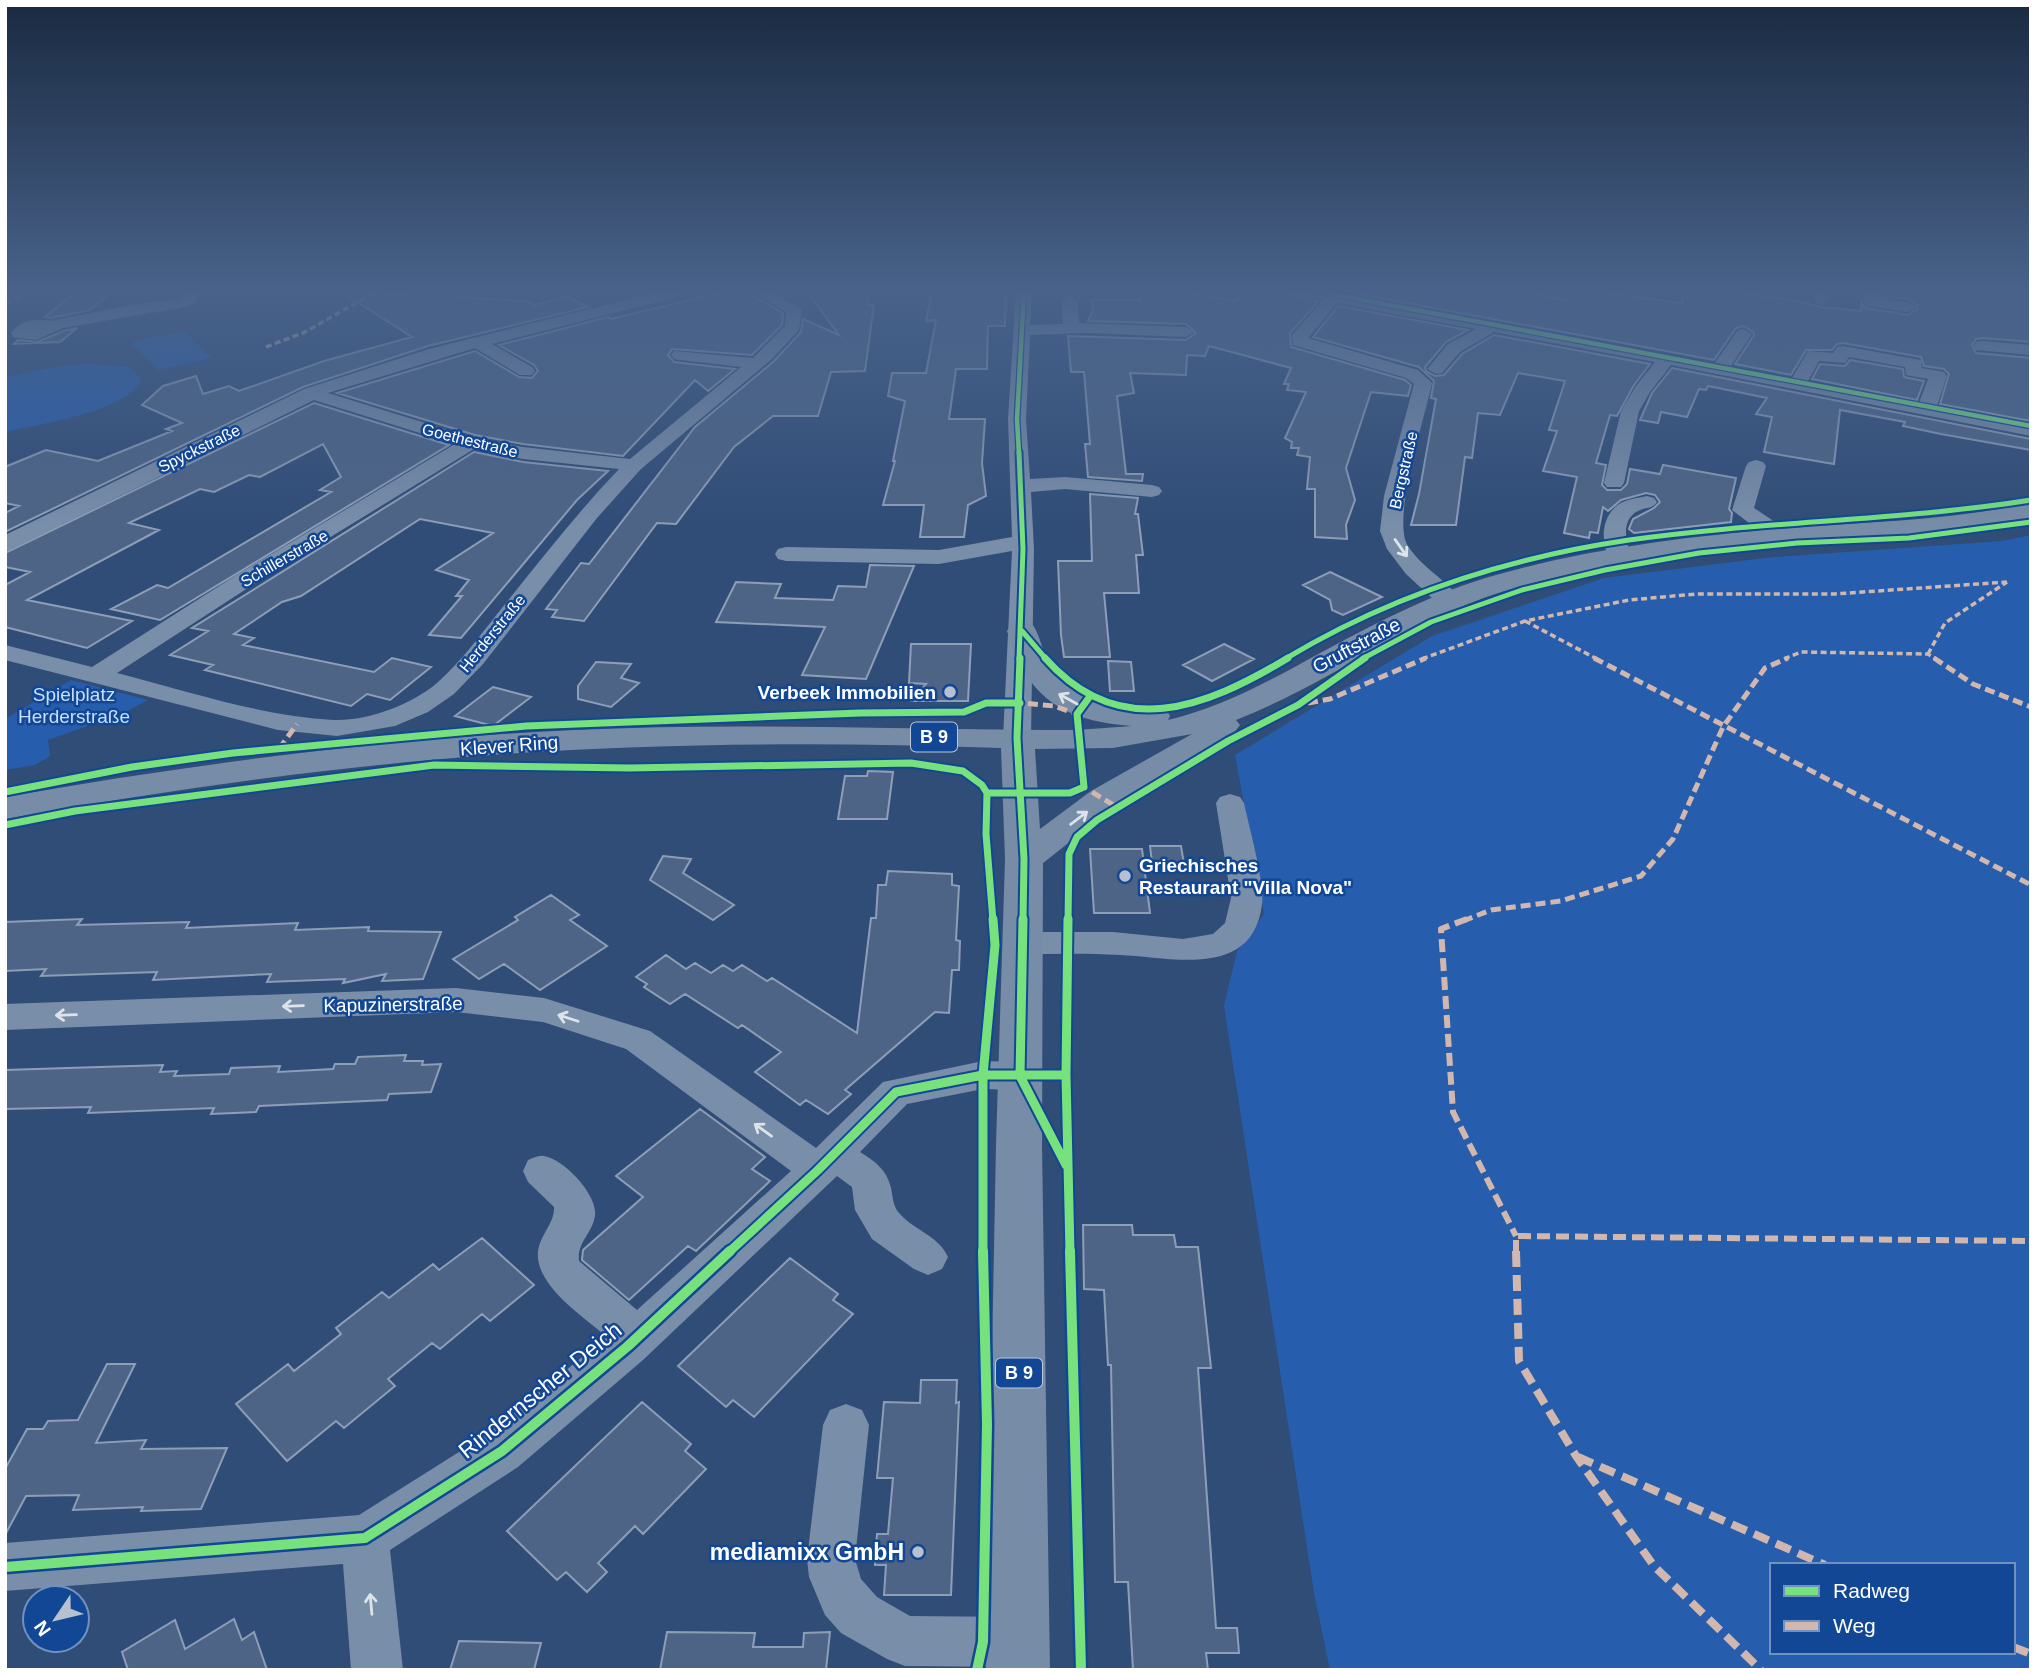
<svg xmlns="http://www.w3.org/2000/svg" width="2036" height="1675" font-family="Helvetica,sans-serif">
  <rect width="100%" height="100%" fill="#304d77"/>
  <path fill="#265dac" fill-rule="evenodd" d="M183,331L212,358L158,370L131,342Z
    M90,364L129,367L141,379C129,412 38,424 5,432V377L65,365Z
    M2031,535V1670H1330L1314,1593L1224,1006L1237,951L1264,914L1235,755L1432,636L1604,578L1773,557L2002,541ZM1772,1565H2013V1652H1772Z
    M71,680L148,700L124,713L48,740L50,756L35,765L5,770V719Z"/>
  <path fill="#4d6486" stroke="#8d9eb7" stroke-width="2" d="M77,291H113L90,310L51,318L45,317Z
    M340,291L405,295L411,291H461L453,297L527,301L534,305L568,297L588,307L428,346L303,387L5,532V513L19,506L5,503V467L46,450L98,461L172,431L166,429L182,423L142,405L163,386L196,376L203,394L229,386L239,391L324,361L412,337Z
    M728,291H745L783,313L782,325L752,355L672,349L668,355L674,362L735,369L708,391L695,380L623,456L523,444L475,435L337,393L475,351L519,377L532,378L538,371L534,365L499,345L608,317L611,319Z
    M807,291L867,294L868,305H874L865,371L831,372L818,416H773L734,447L676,524L657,523L584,621L552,617L557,610L546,609L581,563L589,564L695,427L773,362L801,332L803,319L839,335Z
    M932,291H1006L1005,326H988L987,369H956L949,419H985L982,463L986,496L968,505L964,537H920L924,505H883L895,461H893L905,401L888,396L892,373H926L936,320L926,321Z
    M1140,291H1172L1236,301L1245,291H1258L1292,294L1318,302L1290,333L1291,347L1405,380L1411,385L1408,396L1371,392L1346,468L1355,500L1346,525L1347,539L1315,537V489H1307L1310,457L1297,455L1299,448H1291L1292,442L1285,438L1306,392L1287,390L1289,384H1284L1291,368L1209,346L1205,356L1187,355L1186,375L1130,373L1134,393L1117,396L1126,474H1143L1142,481L1088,477L1085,444H1090L1084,372H1071L1068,336L1186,340L1196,333L1186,324L1088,321L1093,310L1092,300H1140Z
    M1362,291H1521L1566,300L1570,291H1590L1682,303V291H1716L1787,299L1821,307L1861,311V301L1865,308L1908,315L1917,309V305L1908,299L1880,296V291H1999L2031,295V342L1982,338L1976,339L1972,345L1976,353L2031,358V421L1940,404L1949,374L1944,369L1924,366L1921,357L1843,343L1837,344L1832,350H1806L1791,375L1735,364L1754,335L1753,332L1744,326L1736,328L1714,360L1358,294Z
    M1338,306L1468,330L1446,342L1425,367L1426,371L1435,376L1444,375L1462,354L1494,335L1650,364L1634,385L1617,416L1610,415L1596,463L1606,465L1602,485L1607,490H1621L1627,484L1630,469L1660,474L1663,465L1736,478L1729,509L1732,513L1731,522L1634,533L1629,529L1633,519L1654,508L1660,502L1655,495L1646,493L1621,500L1608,511L1603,507L1598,533L1590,532L1589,538L1564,533L1577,477L1543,471L1557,431L1549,430L1565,381L1518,373L1500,415L1478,413L1472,458L1465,457L1456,525H1411L1419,494L1436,399L1431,398L1434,381L1419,367L1313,337Z
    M77,328L60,342L14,344L18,340L37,342L64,331Z
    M1850,360L1903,369L1904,377L1924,381L1917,400L1812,379L1820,364L1845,366Z
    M1672,368L2031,439V450L1941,434L1903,426L1905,422L1840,410L1834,464L1764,452L1772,417L1756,414L1767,398L1708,386L1706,390L1699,389L1687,417L1661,412L1658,423L1640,420L1652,393Z
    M314,403L449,445L160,620L111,609L157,585L168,588L331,492L320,490L341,477L323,444L260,477L249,475L214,492L200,489L129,523L159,530L27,600L132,621L87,648L5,627V585L30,572L5,567V553Z
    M474,452L523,462L608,471L577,500L461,638L429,635L462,596H456L469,580L436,570L493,533L420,519L301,596L282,602L234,634L254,638L243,645L374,672L392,658L431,667L390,700L367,694L351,706L205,670L213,665L170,655L208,631L192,628Z
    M1090,494L1138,498L1135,514H1138L1143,555H1136L1139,593H1104L1110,657H1064L1061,635L1058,561H1092Z
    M870,565L914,566L866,679L802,675L825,627L716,622L736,582L781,584L775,598L833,600L838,586L866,587Z
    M1330,572L1382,597L1343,615L1332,610L1330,600L1303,585Z
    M911,644H971L968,701H912L926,684L909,683Z
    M1224,644L1254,659L1212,681L1183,665Z
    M1108,661L1131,662L1134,691H1110Z
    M596,662L631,664L621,678L639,683L611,707L578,699V686Z
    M493,687L531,697L493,726L455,716Z
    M868,771L893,772L887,819H838L845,776H867Z
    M1150,846H1181L1185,870H1153Z
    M1090,849H1142L1150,913H1094Z
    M663,856L691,859L683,873L734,905L713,920L650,880Z
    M888,871L952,874V885L959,886L956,940L960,941L959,970H952L949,1013L935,1012L845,1090L851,1094L828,1114L806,1100L800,1105L755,1072L781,1052L742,1025L738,1028L685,994L670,1004L644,987L647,984L636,977L666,955L686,969L695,963L711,973L723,965L733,971L742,965L767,981L772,978L857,1033L871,918H876L878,885H886Z
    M551,895L579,915L570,920L607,946L540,990L504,964L479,979L453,959L518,920L515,917Z
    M82,919L77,925L189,922L186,928L298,923L295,930L369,927L368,931L441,932L423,979L382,981L386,974L343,983L345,979L267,982L271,974L153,980L157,972L41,976L46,969L5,971V922Z
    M406,1055L404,1061H423L422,1065L441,1064L431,1092L389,1094L387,1100L259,1106L256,1112L234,1113L211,1114L214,1108L88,1113L91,1107L5,1109V1070L163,1065L160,1072L177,1071L174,1076L229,1074L231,1068L256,1067L280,1066L278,1072L333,1069L335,1064H355L358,1057Z
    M700,1109L765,1157L752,1169L770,1181L696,1251L688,1246L629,1300L582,1260L583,1250L643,1197L616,1176Z
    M1083,1225H1132L1133,1235H1174L1176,1247H1198L1211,1368H1198L1216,1628H1237L1239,1653H1206L1208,1670H1133L1128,1582H1115L1111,1365H1108L1104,1290L1084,1289Z
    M482,1238L534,1285L490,1321L482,1314L440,1349L432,1343L388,1379L395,1386L344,1428L336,1421L287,1461L236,1404L288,1364L294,1371L341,1334L336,1328L382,1292L389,1298L433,1264L439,1270Z
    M790,1258L838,1294L833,1300L853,1314L754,1417L733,1400L726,1407L678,1366Z
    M107,1364H135L96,1443L146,1440L141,1449L227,1448L201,1509L141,1511L143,1507L73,1510L79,1495L26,1496L5,1535V1469L27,1429H43L48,1421L78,1420Z
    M921,1380H957L956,1403L959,1402L951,1595H884L886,1565H875L877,1534H888L893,1478H877L884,1402L920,1403Z
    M642,1402L691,1444L685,1451L706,1469L643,1534L635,1526L598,1563L607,1572L587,1592L566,1572L557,1580L507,1531Z
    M234,1619L242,1640L254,1632L267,1670H128L122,1652L175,1620L185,1649Z
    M667,1632L755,1633L753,1647H803L804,1633L830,1632L826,1670H660Z
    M459,1641L541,1643L534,1670H450Z"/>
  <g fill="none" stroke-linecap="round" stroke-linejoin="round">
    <path fill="#798ea9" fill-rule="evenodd" d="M188,291H205L193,304L179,308L63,328L36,340L13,337L11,333C21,320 35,318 51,321L135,304L172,300L181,298Z
      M662,291H690L688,294L492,344L532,367L535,371L532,375H520L475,348L328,393L474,438L523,447L630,459L741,367L680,360L674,359L671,355L674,351L753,358L785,326L786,312L752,291H771L802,310L799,330L771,360L641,469L597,518L483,664L454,694L428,712L395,726L337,736L278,730L5,660V645L92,667L238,574L455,444L314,400L13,549L5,551V535L304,389L429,349ZM474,449L523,459L619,469C578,512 543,557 506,603C484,630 463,660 437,683C411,705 368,721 334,720C260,716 188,691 117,673L254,584Z
      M1016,291H1032L1030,325L1063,324L1062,301L1070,296L1078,301L1079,323L1186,327L1194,332L1186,337L1088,333L1030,335L1026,419L1030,479L1065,477L1152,485L1159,487L1162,491L1159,495L1152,497L1065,489L1031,492L1034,549L1031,738L1027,744L1017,746L1007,744L1003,738L1012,551L939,564L786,561L778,559L775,554L778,549L786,547L939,550L1012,537L1008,419Z
      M1293,291L1334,292L1715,363L1738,330L1744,329L1752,334L1731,366L1792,378L1808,351L1833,353L1837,347L1843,346L1915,359L1921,360L1922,368L1944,372L1947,376L1937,406L2031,424V436L1671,365L1650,392L1639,411L1624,483L1621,487H1607L1604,483L1621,411L1636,386L1655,362L1494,332L1460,352L1442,373L1436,374L1427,369L1448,344L1476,329L1337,303L1308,338L1418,370L1432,383C1425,418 1391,519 1408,546C1422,568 1447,580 1461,600L1457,605L1449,607L1433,599L1406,574L1387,549L1380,531L1384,496L1414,384L1406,378L1293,345L1292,335L1323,300L1295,294ZM1849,357L1905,367L1906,375L1928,379L1919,403L1808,381L1819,361L1845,363Z
      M1813,291H1829L1830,300L1822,305L1816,303Z
      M1861,291H1877L1878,298L1908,302L1916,307L1908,312L1865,305Z
      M1982,341L2031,345V355L1976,350L1974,346L1976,342Z
      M1756,460L1763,462L1766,466L1754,508L1790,532L1793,537L1790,542H1774L1732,510L1746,466L1749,462Z
      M1647,496L1654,498L1657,502C1653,508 1650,507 1643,509C1620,516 1625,539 1631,557L1628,562H1612C1600,545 1600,517 1619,504C1627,499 1638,498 1647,496Z
      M1230,794L1240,797L1244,803C1249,827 1265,883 1262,904C1253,980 1171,957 1120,955C1088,953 1055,954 1023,954L1012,951L1007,943L1012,935L1023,932H1113L1183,939L1213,934L1225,923L1231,898L1216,803L1220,797Z
      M456,988L544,998L650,1031L816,1148L883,1082L983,1061L1020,1062L1033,1066L1038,1076L1033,1086L1020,1090L983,1089L907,1104L860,1152C875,1161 887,1170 891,1188C893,1198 893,1207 900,1214C915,1231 938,1235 948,1257L942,1269L928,1275L914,1269L872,1239L855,1210L852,1187L837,1176L643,1360L518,1467L390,1550L403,1670H351L343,1564L5,1591V1543L359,1515L486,1435L607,1337C584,1317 529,1282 539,1246C543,1232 555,1221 554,1207L528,1182L523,1171L528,1160C533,1158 539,1155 544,1156C564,1159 598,1195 595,1216C592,1234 577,1242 579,1261L637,1310L791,1171L626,1049L543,1022L456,1012L5,1030V1004Z
      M846,1404L862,1410L869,1425L855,1559L861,1579L877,1597L910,1616L1018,1617L1036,1624L1043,1642L1036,1660L1018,1667L905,1666L887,1659L841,1633L825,1615L809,1577L807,1559L823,1425L830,1410Z"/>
    <path fill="#778ca7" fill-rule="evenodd" d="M2031,503V519C1953,536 1874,539 1794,544C1702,550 1607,562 1518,587C1416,615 1333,682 1236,720L1240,725C1215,760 1156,783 1120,805C1093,821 1068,844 1043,863L1042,1144L1050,1670H986L996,1144L1005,859L1001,748C804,741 604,743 408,762C273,775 139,795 5,819V797C194,764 383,739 574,730C742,722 909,730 1077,730L1132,726C1063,721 1027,698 1007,631L1011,625L1022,622L1033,625C1041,637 1042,652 1049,664C1077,711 1124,699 1166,709L1170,716L1168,720C1223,707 1273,679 1322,652C1378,622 1435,592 1496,575C1591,548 1690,536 1789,528C1870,522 1951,520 2031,503ZM1192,734L1091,791L1040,829L1035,749L1113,748Z"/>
    <path stroke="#7b8ea9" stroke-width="3.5" stroke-dasharray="7 3.5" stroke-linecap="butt" d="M5,304L34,291"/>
    <path stroke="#d1b7ad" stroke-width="3.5" stroke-dasharray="6 3.5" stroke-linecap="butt" d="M266,347L305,332L377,291
      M1525,621L1597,659
      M1928,654L1945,623L2007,582
      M1422,659L1525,621L1629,600L1696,594H1834L2007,582
      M1784,659L1801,652L1928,654L1936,659"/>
    <path stroke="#d1b7ad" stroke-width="5" stroke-dasharray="10 5" stroke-linecap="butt" d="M1594,658L2031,885
      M1934,658L1973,684L2031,707
      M1013,702L1054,706L1077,714L1080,710
      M1308,703L1330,699L1426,658
      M279,749L297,724
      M1079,789L1084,787L1118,808
      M1463,921L1491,910L1561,901L1641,876L1673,839L1723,727L1765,668L1788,658"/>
    <path stroke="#d1b7ad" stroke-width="6" stroke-dasharray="13 6" stroke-linecap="butt" d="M1467,919L1441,929L1453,1112L1516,1236
      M1516,1253V1236L2031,1241"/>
    <path stroke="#d1b7ad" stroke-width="8" stroke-dasharray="16 8" stroke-linecap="butt" d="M1516,1251L1519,1361L1576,1456L1654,1566L1761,1670
      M1578,1457L1825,1565
      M2013,1647L2031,1654"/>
    <defs>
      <path id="cycleway-far4" d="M1315,291L2031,426
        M1019,454L1017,419L1024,291"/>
      <path id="cycleway-far3" d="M1019,452L1023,549L1019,659
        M1022,631L1046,659
        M1285,659C1391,595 1507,558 1629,540C1762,521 1898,521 2031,500
        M1362,659L1431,622L1522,590L1605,570L1699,553L1797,543L1909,538L2031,522"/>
      <path id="cycleway-far2" d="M1020,658L1017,738L1024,859L1023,921
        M1045,658C1119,742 1205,708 1288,658
        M1084,787L1077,714L1088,699
        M5,792L132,767L233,753L526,726L860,713L964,712L986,703H1020
        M987,793H1070L1084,787
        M5,825L75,811L434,765L630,768L911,763L963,771L982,785L987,793L986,834L993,921
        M1068,921L1069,854L1077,837L1097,820L1228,741L1298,705L1365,658"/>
      <path id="cycleway-far1" d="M1023,919L1020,1076L1066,1165
        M1068,919L1066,1075L1070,1253
        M728,1253L818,1170L896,1092L983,1075H1066
        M983,1253V1075L995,945L993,919"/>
      <path id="cycleway" d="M1070,1251L1081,1670
        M5,1567L365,1538L502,1451L628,1346L730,1251
        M977,1670L983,1642L987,1424L983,1251"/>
    </defs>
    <use href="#cycleway-far4" stroke="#124795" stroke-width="7"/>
    <use href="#cycleway-far3" stroke="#124795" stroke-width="9"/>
    <use href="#cycleway-far2" stroke="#124795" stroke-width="11"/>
    <use href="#cycleway-far1" stroke="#124795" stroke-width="13"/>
    <use href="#cycleway" stroke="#124795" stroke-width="15"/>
    <use href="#cycleway-far4" stroke="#77e17e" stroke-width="4.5"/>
    <use href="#cycleway-far3" stroke="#77e17e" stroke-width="5"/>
    <use href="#cycleway-far2" stroke="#77e17e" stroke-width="7"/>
    <use href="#cycleway-far1" stroke="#77e17e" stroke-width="9"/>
    <use href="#cycleway" stroke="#77e17e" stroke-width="10"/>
  </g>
  <defs><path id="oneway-shaft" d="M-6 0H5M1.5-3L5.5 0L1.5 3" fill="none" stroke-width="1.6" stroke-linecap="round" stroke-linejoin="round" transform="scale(1.75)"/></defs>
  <g stroke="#dee3ea">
    <use href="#oneway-shaft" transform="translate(1401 548) rotate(55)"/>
    <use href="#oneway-shaft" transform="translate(293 1006) rotate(178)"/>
    <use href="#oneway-shaft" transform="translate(66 1015) rotate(178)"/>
    <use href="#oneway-shaft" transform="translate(568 1018) rotate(-162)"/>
    <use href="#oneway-shaft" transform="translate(763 1130) rotate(-144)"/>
    <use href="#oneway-shaft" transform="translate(371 1604) rotate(-95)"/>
  </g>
  <g stroke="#dde2e9">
    <use href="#oneway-shaft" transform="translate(1068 699) rotate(-151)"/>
    <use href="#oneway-shaft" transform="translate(1079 818) rotate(-37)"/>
  </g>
  <linearGradient id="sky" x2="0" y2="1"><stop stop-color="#1a2a41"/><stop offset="0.55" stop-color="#48628a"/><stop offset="1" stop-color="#48628a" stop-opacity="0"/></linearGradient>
  <rect width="2036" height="526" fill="url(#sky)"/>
  <g fill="#b7c1cf" stroke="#124795" stroke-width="2.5">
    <circle cx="950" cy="692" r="7"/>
    <circle cx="1125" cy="876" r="7"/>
    <circle cx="918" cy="1552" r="7"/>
  </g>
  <g text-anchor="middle" stroke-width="5" stroke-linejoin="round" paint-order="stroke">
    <g font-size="16" fill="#fff" stroke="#124795">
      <text transform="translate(470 440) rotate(14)" y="6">Goethestraße</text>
      <text transform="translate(199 448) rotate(-26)" y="6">Spyckstraße</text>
      <text transform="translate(1403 470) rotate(-77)" y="6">Bergstraße</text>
      <text transform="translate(284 558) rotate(-30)" y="6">Schillerstraße</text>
      <text transform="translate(492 633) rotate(-51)" y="6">Herderstraße</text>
    </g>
    <g fill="#124795" stroke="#b8c8df" stroke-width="2">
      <rect x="911" y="722.5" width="46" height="29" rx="5"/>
      <rect x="996" y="1358.5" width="46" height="29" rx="5"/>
    </g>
    <g font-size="18" font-weight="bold" fill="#fff">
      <text x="934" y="743">B 9</text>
      <text x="1019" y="1379">B 9</text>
    </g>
    <g font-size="19" fill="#fff" stroke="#124795">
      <text transform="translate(1356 645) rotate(-28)" y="7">Gruftstraße</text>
      <text transform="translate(509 745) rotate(-4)" y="7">Klever Ring</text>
      <text transform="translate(393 1004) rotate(-1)" y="7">Kapuzinerstraße</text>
    </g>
    <g font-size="19" font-weight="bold" fill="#fff" stroke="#124795" text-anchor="end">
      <text x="936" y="699">Verbeek Immobilien</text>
      <text x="1139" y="872" text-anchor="start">Griechisches<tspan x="1139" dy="22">Restaurant "Villa Nova"</tspan></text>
    </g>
    <g font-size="19" fill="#c8dffd" stroke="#124795">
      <text x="74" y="701">Spielplatz<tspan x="74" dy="22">Herderstraße</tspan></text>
    </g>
    <g font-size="23" fill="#fff" stroke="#124795">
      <text transform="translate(540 1390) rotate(-39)" y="8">Rindernscher Deich</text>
    </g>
    <g font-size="23" font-weight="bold" fill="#fff" stroke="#124795" text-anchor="end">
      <text x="904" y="1560">mediamixx GmbH</text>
    </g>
  </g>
  <rect width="2036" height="1675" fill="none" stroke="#ffffff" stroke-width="14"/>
  <rect x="1770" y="1563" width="245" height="91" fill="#124795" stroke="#7191bf" stroke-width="2"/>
  <rect x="1784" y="1586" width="35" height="10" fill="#77e17e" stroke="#7191bf" stroke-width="2"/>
  <text x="1833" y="1598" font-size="21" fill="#ffffff">Radweg</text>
  <rect x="1784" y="1621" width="35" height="10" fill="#d1b7ad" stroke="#7191bf" stroke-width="2"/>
  <text x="1833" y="1633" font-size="21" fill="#ffffff">Weg</text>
  <g transform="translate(56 1619) rotate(235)"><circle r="33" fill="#124795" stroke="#7191bf" stroke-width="2"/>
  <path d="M0-5L12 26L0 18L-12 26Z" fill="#b7c1cf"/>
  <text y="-10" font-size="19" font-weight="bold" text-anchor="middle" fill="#ffffff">N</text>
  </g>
</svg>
